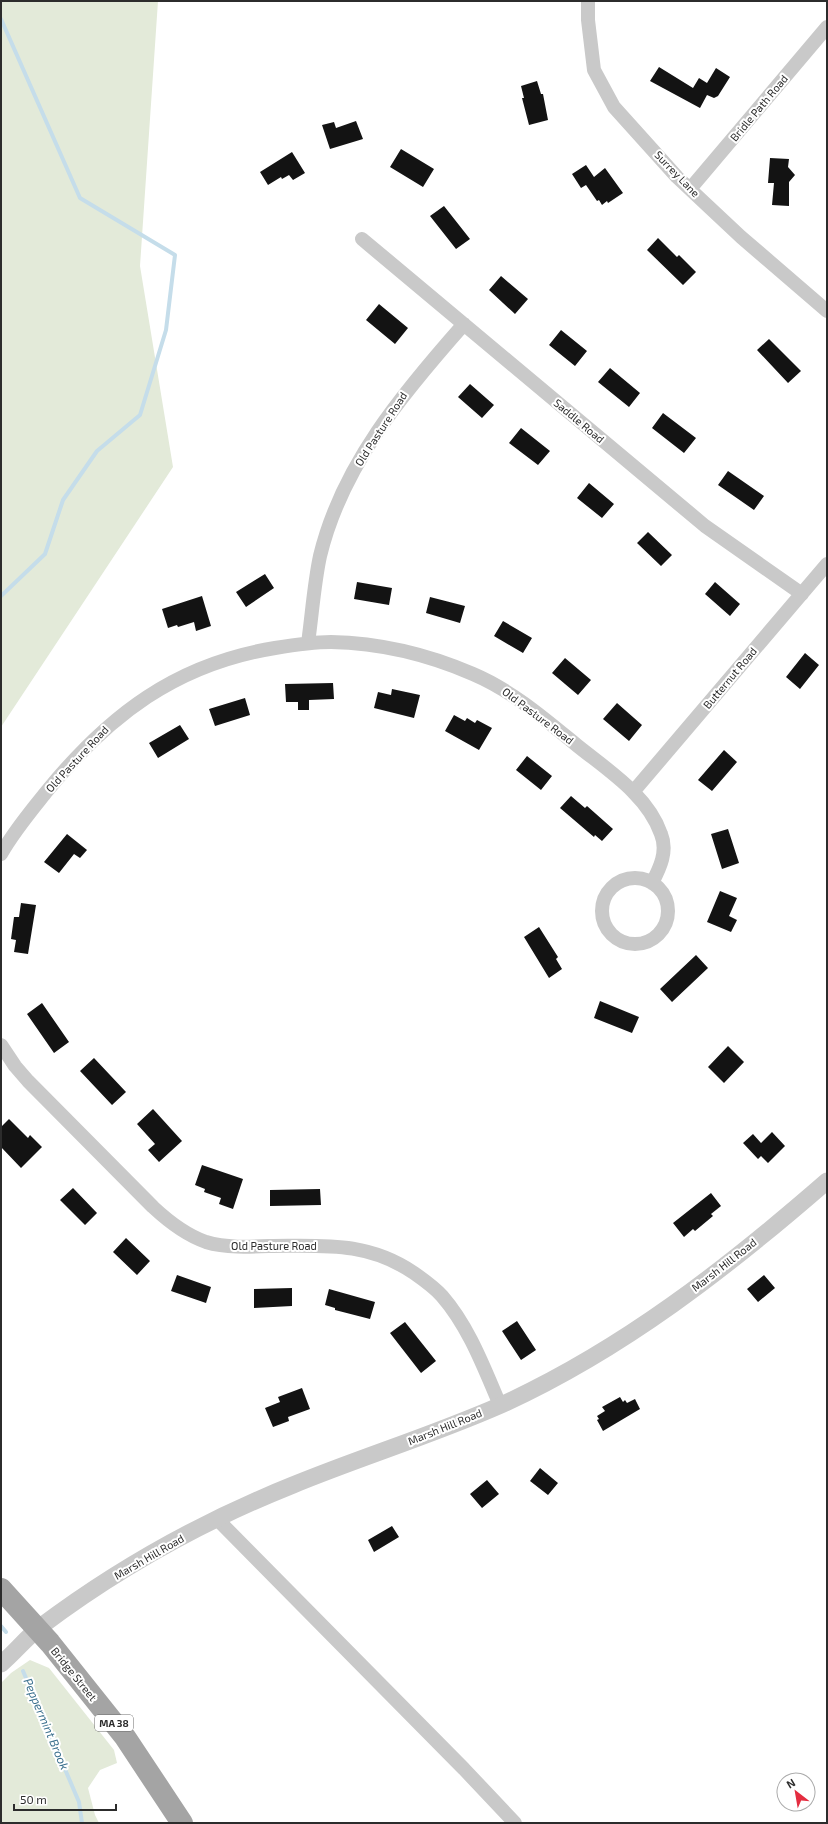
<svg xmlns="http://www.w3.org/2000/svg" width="828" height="1824" font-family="'Exo 2',sans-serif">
  <rect width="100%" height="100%" fill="#fff"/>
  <path fill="#e3ead9" d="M1,1H158L140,266L173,467L1,727Z
    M30,1660L49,1668L114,1750L117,1763L100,1770L88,1788L95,1815L99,1823H1V1683L11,1673Z"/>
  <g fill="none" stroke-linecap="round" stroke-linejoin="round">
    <path stroke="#c5ddea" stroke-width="4" d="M1,19L80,198L175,255L166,330L140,415L97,451L63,500L45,554L1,596
      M1,1626L6,1632
      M23,1671L79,1802L82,1823"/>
  </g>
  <path fill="#131313" d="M659,67L693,88L699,78L707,83L716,68L730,77L718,96L714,98L707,95L700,108L650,81Z
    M537,81L541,94H543L548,120L529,125L522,98H524L521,86Z
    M356,121L363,139L330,149L322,125L334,122L336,128Z
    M401,149L434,169L423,187L390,167Z
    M292,152L305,173L293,180L289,175L282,179L281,177L268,185L260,172Z
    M770,158L789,159L788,167L795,175L789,182V206L772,205L774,183H768Z
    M586,165L594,177L605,168L623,193L608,203L607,201L602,205L599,200L597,201L586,185L581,188L572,174Z
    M444,206L470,239L456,249L430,216Z
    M658,238L677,257L679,255L696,272L683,285L647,250Z
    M501,276L528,299L515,314L489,290Z
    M379,304L408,328L395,344L366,320Z
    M561,330L587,351L575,366L549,345Z
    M769,339L801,371L788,383L757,350Z
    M610,368L640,393L629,407L598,382Z
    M470,384L494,405L482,418L458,397Z
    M663,413L696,438L684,453L652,428Z
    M521,428L550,451L538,465L509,443Z
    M728,471L764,496L754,510L718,485Z
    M589,483L614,504L602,518L577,498Z
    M648,532L672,555L661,566L637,543Z
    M265,574L274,588L246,607L236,592Z
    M357,582L392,588L389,605L354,599Z
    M715,582L740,604L730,616L705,594Z
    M202,596L211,626L196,631L194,622L178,627L177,625L168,628L162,609Z
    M430,597L465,606L460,623L426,613Z
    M503,621L532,638L523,653L494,636Z
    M805,653L819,665L800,689L786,677Z
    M565,658L591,680L578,695L552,673Z
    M333,683L334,699L309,700V710H298V702H286L285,684Z
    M392,689L420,695L414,718L374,708L378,692L391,695Z
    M245,698L250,715L215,726L209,709Z
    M617,703L642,725L629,741L603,719Z
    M454,715L465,721L467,718L475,723L477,720L492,728L479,750L445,731Z
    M180,725L189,739L158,758L149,743Z
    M724,750L737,762L712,791L698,780Z
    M527,756L552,776L541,790L516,770Z
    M571,796L585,808L587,806L613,829L602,841L595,835L594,837L560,808Z
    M728,829L739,863L722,869L711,834Z
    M67,834L87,850L80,858L74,854L59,873L44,862Z
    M720,891L737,898L729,916L737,920L731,932L707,922Z
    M21,903L36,905L28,954L14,952L16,940L11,939L14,917H19Z
    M539,927L558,957L556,959L562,969L549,978L524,937Z
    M696,955L708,968L672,1002L660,989Z
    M600,1001L639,1017L632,1033L594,1018Z
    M42,1003L69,1042L54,1053L27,1014Z
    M728,1046L744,1062L724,1083L708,1067Z
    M94,1058L126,1092L112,1105L80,1071Z
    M153,1109L182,1141L159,1162L148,1150L155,1144L137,1124Z
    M9,1119L28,1138L30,1135L42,1147L21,1168L1,1147V1127Z
    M772,1132L785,1146L768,1163L761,1156L758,1159L743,1143L753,1134L761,1143Z
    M202,1165L243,1179L233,1209L219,1204L221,1198L204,1192L205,1189L195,1185Z
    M73,1188L97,1213L85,1225L60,1200Z
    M320,1189L321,1205L270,1206V1190Z
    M711,1193L721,1206L711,1214L713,1216L695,1231L693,1229L684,1237L673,1223Z
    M126,1238L150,1261L137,1275L113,1252Z
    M177,1275L211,1287L206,1303L171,1291Z
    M764,1275L775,1288L758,1302L747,1289Z
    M292,1288V1306L254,1308V1289Z
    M329,1289L375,1302L370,1319L335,1310V1308L325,1305Z
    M517,1321L536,1350L521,1360L502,1331Z
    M405,1322L436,1361L421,1373L390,1333Z
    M302,1388L310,1409L288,1417L289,1421L273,1427L265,1408L280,1402L278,1397Z
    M620,1397L623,1402L625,1400L627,1403L635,1399L640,1409L603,1431L597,1420L599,1419L597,1416L605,1411L602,1407Z
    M540,1468L558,1483L548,1495L530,1481Z
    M487,1480L499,1494L482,1508L470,1494Z
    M392,1526L399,1537L374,1552L368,1540Z"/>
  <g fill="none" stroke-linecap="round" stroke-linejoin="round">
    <path stroke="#c9c9c9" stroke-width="14" d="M588,1V20L594,70L614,107L677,177L741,237L827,311
      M690,189L827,27
      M362,239L705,526L802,594
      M308,643C312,615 314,584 320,556C342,465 403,393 464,324
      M633,792L827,564
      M1,854C14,831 31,811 47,791C109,715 176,664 275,648C293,645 312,642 331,642C381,643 427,654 473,674C513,691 546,720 579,747C609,771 648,796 661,834C668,851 660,868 652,883
      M602 911a33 33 0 1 1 66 0a33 33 0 1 1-66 0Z
      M1,1045L15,1066L28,1081L153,1207C168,1221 186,1235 206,1242C226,1248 248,1247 269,1246C323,1246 367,1241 414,1273C424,1280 434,1287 442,1296C469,1327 484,1368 500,1405
      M217,1519L464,1769L515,1823"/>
    <path stroke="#c9c9c9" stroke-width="17" d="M1,1664C15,1652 26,1638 40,1627C117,1569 203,1521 293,1485C361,1457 433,1435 501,1405C622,1350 727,1268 827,1181"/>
    <path stroke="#a4a4a4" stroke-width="22" d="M1,1589L50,1643L125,1737L182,1823"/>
  </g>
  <g text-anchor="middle" stroke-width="4" stroke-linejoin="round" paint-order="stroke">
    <rect fill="#fff" stroke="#6b6b6b" stroke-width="1" x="95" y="1715" width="38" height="16" rx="3"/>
    <g font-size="10" font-weight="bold" fill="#2c2c2c">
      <text x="114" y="1727">MA 38</text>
    </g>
    <g font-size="11" fill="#2c2c2c" stroke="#fff">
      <text transform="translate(759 108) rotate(-50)" y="4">Bridle Path Road</text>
      <text transform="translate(677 174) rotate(46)" y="4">Surrey Lane</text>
      <text transform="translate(579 421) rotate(40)" y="4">Saddle Road</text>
      <text transform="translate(381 429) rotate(-57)" y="4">Old Pasture Road</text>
      <text transform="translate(730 678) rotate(-50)" y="4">Butternut Road</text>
      <text transform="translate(538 716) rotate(37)" y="4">Old Pasture Road</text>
      <text transform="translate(77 759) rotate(-47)" y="4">Old Pasture Road</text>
      <text x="274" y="1250">Old Pasture Road</text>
      <text transform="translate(724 1265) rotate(-38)" y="4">Marsh Hill Road</text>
      <text transform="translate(445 1427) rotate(-22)" y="4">Marsh Hill Road</text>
      <text transform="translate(149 1557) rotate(-30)" y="4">Marsh Hill Road</text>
      <text transform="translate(74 1674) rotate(51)" y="4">Bridge Street</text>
    </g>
    <g font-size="12" font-style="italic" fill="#3b708e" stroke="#fff">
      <text transform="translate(46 1724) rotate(67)" y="4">Peppermint Brook</text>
    </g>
  </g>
  <rect width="828" height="1824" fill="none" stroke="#2c2c2c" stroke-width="4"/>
  <g transform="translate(796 1792) rotate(329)"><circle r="19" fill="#ffffff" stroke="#ababab"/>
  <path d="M0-3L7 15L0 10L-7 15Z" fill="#e42d40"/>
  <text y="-6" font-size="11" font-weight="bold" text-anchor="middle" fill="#2c2c2c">N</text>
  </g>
  <path d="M14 1804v6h102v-6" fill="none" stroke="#2c2c2c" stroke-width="2"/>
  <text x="20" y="1804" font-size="12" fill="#2c2c2c" stroke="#ffffff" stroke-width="3" paint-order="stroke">50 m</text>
</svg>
